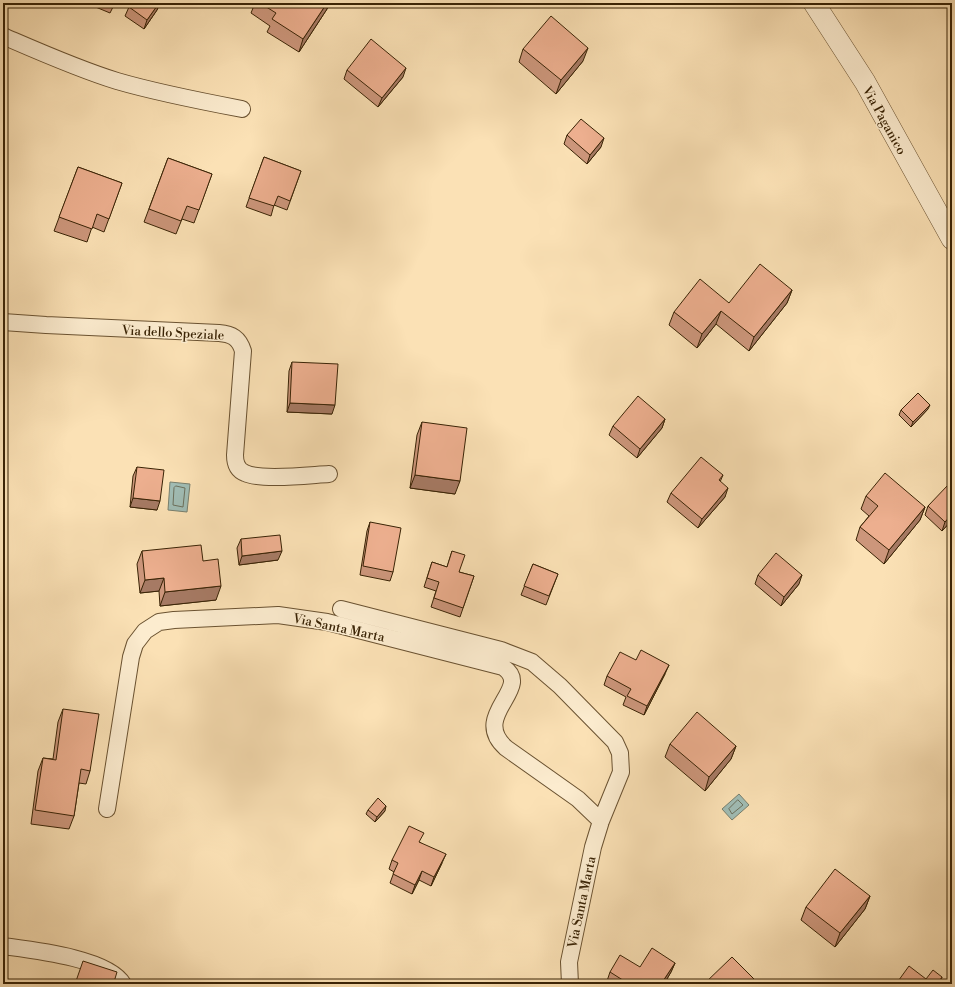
<svg xmlns="http://www.w3.org/2000/svg" width="955" height="987" font-family="'Libre Bodoni',serif">
  <rect width="100%" height="100%" fill="#fbe1b5"/>
  <filter id="stains"><feTurbulence type="fractalNoise" baseFrequency=".005" numOctaves="4"/><feColorMatrix values="0 0 0 0 .2 0 0 0 0 .09 0 0 0 0 .02 0 0 0 .5 -.17"/></filter>
  <radialGradient id="worn" r=".72"><stop offset=".6" stop-color="#630" stop-opacity="0"/><stop offset="1" stop-color="#630" stop-opacity=".3"/></radialGradient>
  <path fill="#a0bcb4" stroke="#777f6e" d="M170,482L190,484L187,512L168,510Z
    M739,794L749,805L732,820L722,809Z"/>
  <g fill="none" stroke-linecap="round" stroke-linejoin="round">
    <path stroke="#6c705c" stroke-width="1" d="M176,486L185,488L183,507L173,505L174,488Z
      M738,800L743,805L732,814L729,809Z"/>
    <defs>
      <path id="minor" d="M3,36C40,52 78,69 117,81C158,93 200,101 242,109
        M3,322L46,325L219,333C232,334 239,338 243,351L235,455C235,463 237,470 245,473C261,481 310,475 329,474
        M341,609L501,650L532,662L560,686L615,742L620,753L621,772L601,821L593,847L569,962L570,984
        M107,809L131,657L135,644L145,631L159,622L174,620L278,615L327,622L503,667C535,688 469,715 506,748L578,799L601,821
        M3,946C32,950 108,958 123,984"/>
      <path id="tertiary" d="M814,3L865,82L952,239"/>
    </defs>
    <use href="#minor" stroke="#6a5231" stroke-width="18"/>
    <use href="#tertiary" stroke="#6a5231" stroke-width="22"/>
    <use href="#minor" stroke="#fceccf" stroke-width="16"/>
    <use href="#tertiary" stroke="#fceccf" stroke-width="21"/>
  </g>
  <path fill="#cc967b" stroke="#392305" d="M86,3H115L110,13Z
    M132,3H160L157,10L144,29L125,16L129,7Z
    M255,3H329L327,9L299,52L267,32L270,26L251,13Z
    M523,49L583,61L556,94L519,62Z
    M347,70L403,77L378,107L344,79Z
    M567,135L601,147L587,164L564,144Z
    M264,157L301,171L287,210L274,205L271,216L246,207Z
    M168,158L212,174L194,223L182,219L176,234L144,222Z
    M78,167L122,183L104,232L92,227L87,242L54,231Z
    M792,290L787,303L749,351L716,324L697,348L669,325L674,312L729,303Z
    M292,362L332,414L287,412L289,371Z
    M928,409L911,427L899,415L901,410Z
    M665,419L662,428L637,458L609,435L613,426Z
    M422,422L455,494L410,488L417,435Z
    M137,467L157,510L130,507L133,476Z
    M723,475L720,482L725,497L698,528L667,502L671,493Z
    M952,489V520L942,531L925,515L928,506Z
    M866,496L925,507L920,520L884,564L856,540L860,527L869,516L861,509Z
    M370,522L393,572L390,581L360,575L367,531Z
    M241,539L278,560L239,565L237,548Z
    M142,551L203,561L216,600L160,606L159,591L140,593L137,564Z
    M452,551L459,572L474,576L460,617L431,607L436,591L424,587L432,562L447,567Z
    M533,564L558,574L546,605L521,595Z
    M758,575L799,584L781,606L755,584Z
    M636,660L665,674L644,715L623,705L626,697L604,685L607,676Z
    M63,709L90,771L86,784L79,783L74,816L69,829L31,824L38,771L43,758L53,759L58,722Z
    M670,744L736,746L731,759L705,791L665,757Z
    M368,810L385,811L375,822L366,814Z
    M420,842L442,863L431,886L419,880L412,894L390,883L394,872L389,869L392,860Z
    M870,896L865,909L835,947L801,920L806,907Z
    M675,963L671,972L664,984H612L607,981L610,972Z"/>
  <path fill="#a67a64" stroke="#392305" d="M159,3H160L157,10L144,29L147,20Z
    M327,3H329L327,9L299,52L303,39Z
    M588,48L583,61L556,94L561,80Z
    M406,68L403,77L378,107L382,98Z
    M604,138L601,147L587,164L590,155Z
    M792,290L787,303L749,351L754,337Z
    M721,311L716,324L697,348L702,334Z
    M290,403L335,405L332,414L287,412Z
    M930,405L928,409L911,427L913,422Z
    M665,419L662,428L637,458L640,449Z
    M415,475L460,481L455,494L410,488Z
    M728,488L725,497L698,528L702,519Z
    M133,498L160,501L157,510L130,507Z
    M925,507L920,520L884,564L889,550Z
    M952,514V520L942,531L945,522Z
    M282,551L278,560L239,565L242,556Z
    M802,575L799,584L781,606L784,597Z
    M164,578L159,591L140,593L145,580Z
    M221,586L216,600L160,606L165,592Z
    M669,665L665,674L644,715L647,706Z
    M736,746L731,759L705,791L709,777Z
    M386,806L385,811L375,822L377,817Z
    M446,854L442,863L431,886L434,877Z
    M422,871L419,880L412,894L415,885Z
    M870,896L865,909L835,947L840,933Z
    M675,963L671,972L664,984H661Z
    M942,977L940,984H937Z"/>
  <path fill="#edaf8f" stroke="#392305" d="M132,3H159L147,20L129,7Z
    M260,3H327L303,39L272,19L276,13Z
    M551,16L588,48L561,80L523,49Z
    M371,39L406,68L382,98L347,70Z
    M581,119L604,138L590,155L567,135Z
    M264,157L301,171L290,201L278,196L274,206L249,198Z
    M168,158L212,174L199,210L187,206L181,221L149,209Z
    M78,167L122,183L109,219L97,214L92,229L59,217Z
    M760,264L792,290L754,337L721,311L702,334L674,312L700,279L729,303Z
    M292,362L338,364L335,405L290,403Z
    M918,393L930,405L913,422L901,410Z
    M638,396L665,419L640,449L613,426Z
    M422,422L467,428L460,481L415,475Z
    M701,457L723,475L719,480L728,488L702,519L671,493Z
    M137,467L164,470L160,501L133,498Z
    M885,473L925,507L889,550L860,527L878,506L866,496Z
    M948,485L952,489V514L945,522L928,506Z
    M370,522L401,528L393,572L363,566Z
    M280,535L282,551L242,556L241,539Z
    M201,545L203,561L218,559L221,586L165,592L164,578L145,580L142,551Z
    M452,551L465,555L459,572L474,576L463,608L434,598L439,582L427,578L432,562L447,567Z
    M776,553L802,575L784,597L758,575Z
    M533,564L558,574L549,596L524,586Z
    M641,650L669,665L647,706L627,696L631,689L607,676L620,652L636,660Z
    M63,709L99,714L90,771L81,769L74,816L35,810L43,758L56,760Z
    M697,712L736,746L709,777L670,744Z
    M378,798L386,806L377,817L368,810Z
    M409,826L424,833L419,842L446,854L434,877L422,871L415,885L393,874L398,863L392,860Z
    M835,869L870,896L840,933L806,907Z
    M652,948L675,963L661,984H629L610,972L620,955L640,967Z
    M732,957L757,982L756,984H704Z
    M83,961L117,972L114,982L120,984H75Z
    M909,966L926,979L933,970L942,977L937,984H896Z"/>
  <g text-anchor="middle" stroke-width="3" stroke-linejoin="round" paint-order="stroke">
    <g font-size="13" fill="#392305" stroke="#fceccf">
      <text transform="translate(885 120) rotate(61)" y="5">Via Paganico</text>
      <text transform="translate(173 332) rotate(3)" y="5">Via dello Speziale</text>
      <text transform="translate(339 627) rotate(12)" y="5">Via Santa Marta</text>
      <text transform="translate(581 902) rotate(-78)" y="5">Via Santa Marta</text>
    </g>
  </g>
  <rect width="955" height="987" fill="none" stroke="#fbe1b5" stroke-width="16"/>
  <rect x="4" y="4" width="947" height="979" fill="none" stroke="#392305" stroke-width="2"/>
  <rect x="8" y="8" width="939" height="971" fill="none" stroke="#392305"/>
  <rect width="100%" height="100%" filter="url(#stains)"/>
  <rect width="100%" height="100%" fill="url(#worn)"/>
</svg>
